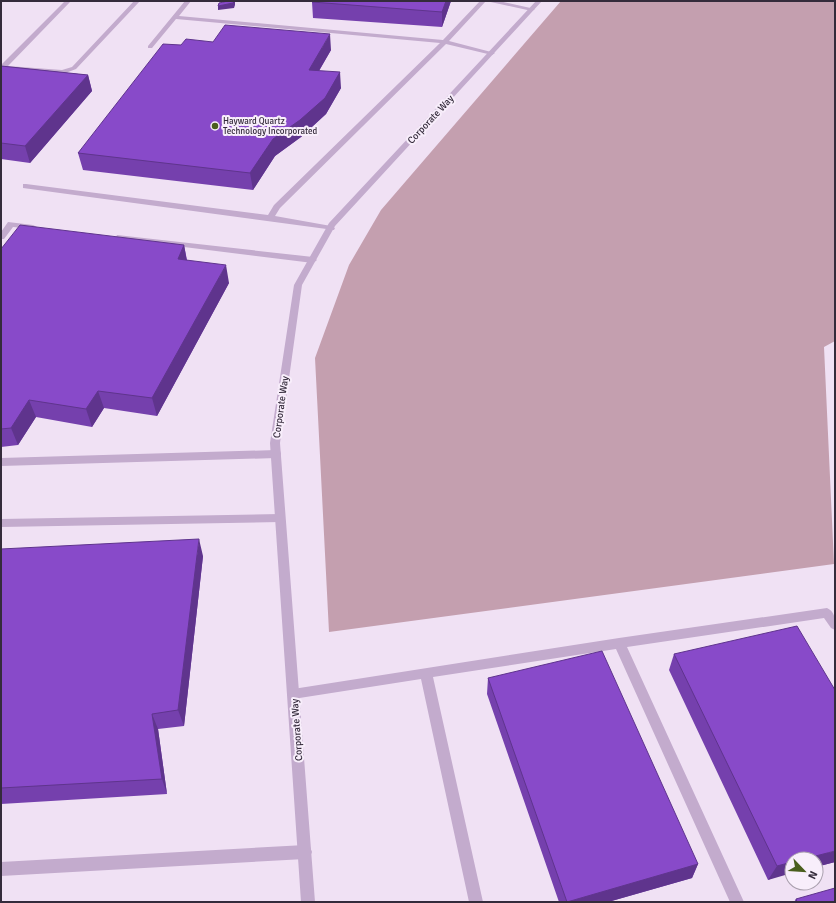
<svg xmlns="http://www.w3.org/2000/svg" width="836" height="903" font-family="Signika,sans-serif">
  <rect width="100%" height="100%" fill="#f0e1f4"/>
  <path fill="#c49faf" d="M561,1H835V341L824,347L834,564L329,632L315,358L349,265L381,210Z"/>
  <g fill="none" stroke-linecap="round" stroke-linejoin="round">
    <path fill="#c3abcd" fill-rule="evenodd" d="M65,1H71L8,66L62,70L72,67L134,1H140L76,69L63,74L1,69V65Z
      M185,1H191L179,16L443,40L480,1H486L449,41L495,53L492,55L446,44L280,208L275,216L331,226L335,228L334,230L23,188V184H26L268,215L274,205L440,43L176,19L152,48H148V46Z
      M486,1H499L535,9L532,11Z
      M8,222L33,225L37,227L33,229L13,227L4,239H1V232Z
      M117,235L313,257L317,260L313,263L120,239L116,237Z
      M276,450L280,451L281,454L280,457L276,458L1,466V458Z
      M280,514L284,515L285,518L284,521L280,522L1,527V519Z
      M827,608C836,612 835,621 835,630L831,628L824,618L627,647L744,902H730L616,649L433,677L483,902H469L421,679L293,699L289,698L287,694L289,690L293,689L619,638Z
      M305,845L310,847L312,852L310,857L305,859L1,876V862Z"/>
    <path fill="#c3abcd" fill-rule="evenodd" d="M536,1H542L335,226L302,285L280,443L315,902H301L270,443L294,285L329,223Z"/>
  </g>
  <path fill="#7540ad" d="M451,1L442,27L313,18L312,2Z
    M213,42L331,50L319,71L341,88L326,114L301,137L275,156L253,190L83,170L78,153L181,45Z
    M1,66L88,75L92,91L30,163L1,159Z
    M184,245L187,260L229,283L157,416L104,408L92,427L36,417L18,445L1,447V249Z
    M1,549L203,556L184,726L158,729L167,794L1,804Z
    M674,654L835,862L816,867V859L768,880L669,670Z
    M488,678L698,864L692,878L608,902H559L487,694Z
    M796,899L835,902H794Z"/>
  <path fill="#5f348d" d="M235,1V5L234,8L218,10V6Z
    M446,1H451L442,27V12Z
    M330,34L331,50L310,86L309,70Z
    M340,72L341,88L326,114L301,137L275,156L253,190L250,173L273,139Z
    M88,75L92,91L30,163L25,146Z
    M184,245L187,262L178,259Z
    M226,265L229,283L157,416L152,398Z
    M98,391L104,408L92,427L86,409Z
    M29,400L36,417L18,445L11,428Z
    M199,539L203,556L184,726L178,710Z
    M152,714L158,729L167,794L162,779Z
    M835,851V862L816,867V859H804Z
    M792,862V873L768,880L777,866Z
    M698,864L692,878L608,902H567Z"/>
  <path fill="#884ac9" stroke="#5f348d" d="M228,1H235L233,3L218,6L219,3Z
    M313,1H446L442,12L312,2Z
    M225,25L330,34L309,70L340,72L325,98L300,120L273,139L250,173L78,153L163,44L181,45L186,39L213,42Z
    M1,66L88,75L25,146L1,143Z
    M20,225L184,245L178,259L226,265L152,398L98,391L86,409L29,400L11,428L1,429V249Z
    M199,539L178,710L152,714L162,779L1,788V549Z
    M797,626L835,690V851L804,859H792V862L777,866L674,654Z
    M602,651L698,864L567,902L488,678Z
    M835,888V902H797L796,899Z"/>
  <circle fill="#4a5e1e" stroke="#f8eefb" stroke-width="1.5" cx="215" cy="126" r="4"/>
  <g text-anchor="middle" stroke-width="4" stroke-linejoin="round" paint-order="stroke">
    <g font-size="9" fill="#342b3b" stroke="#f8eefb" text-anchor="start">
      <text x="223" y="124">Hayward Quartz<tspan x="223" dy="10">Technology Incorporated</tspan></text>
    </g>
    <g font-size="10" fill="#342b3b" stroke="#f8eefb">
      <text transform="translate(430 119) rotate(-47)" y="4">Corporate Way</text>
      <text transform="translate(280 407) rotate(-82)" y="4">Corporate Way</text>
      <text transform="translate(296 730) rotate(-94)" y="4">Corporate Way</text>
    </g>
  </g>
  <rect width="836" height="903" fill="none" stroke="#342b3b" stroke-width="4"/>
  <g transform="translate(804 871) rotate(115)"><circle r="19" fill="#f8eefb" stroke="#aaa0ae"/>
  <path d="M0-3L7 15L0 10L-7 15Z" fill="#4a5e1e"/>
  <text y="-6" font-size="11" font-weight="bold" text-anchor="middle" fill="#342b3b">N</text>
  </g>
</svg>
